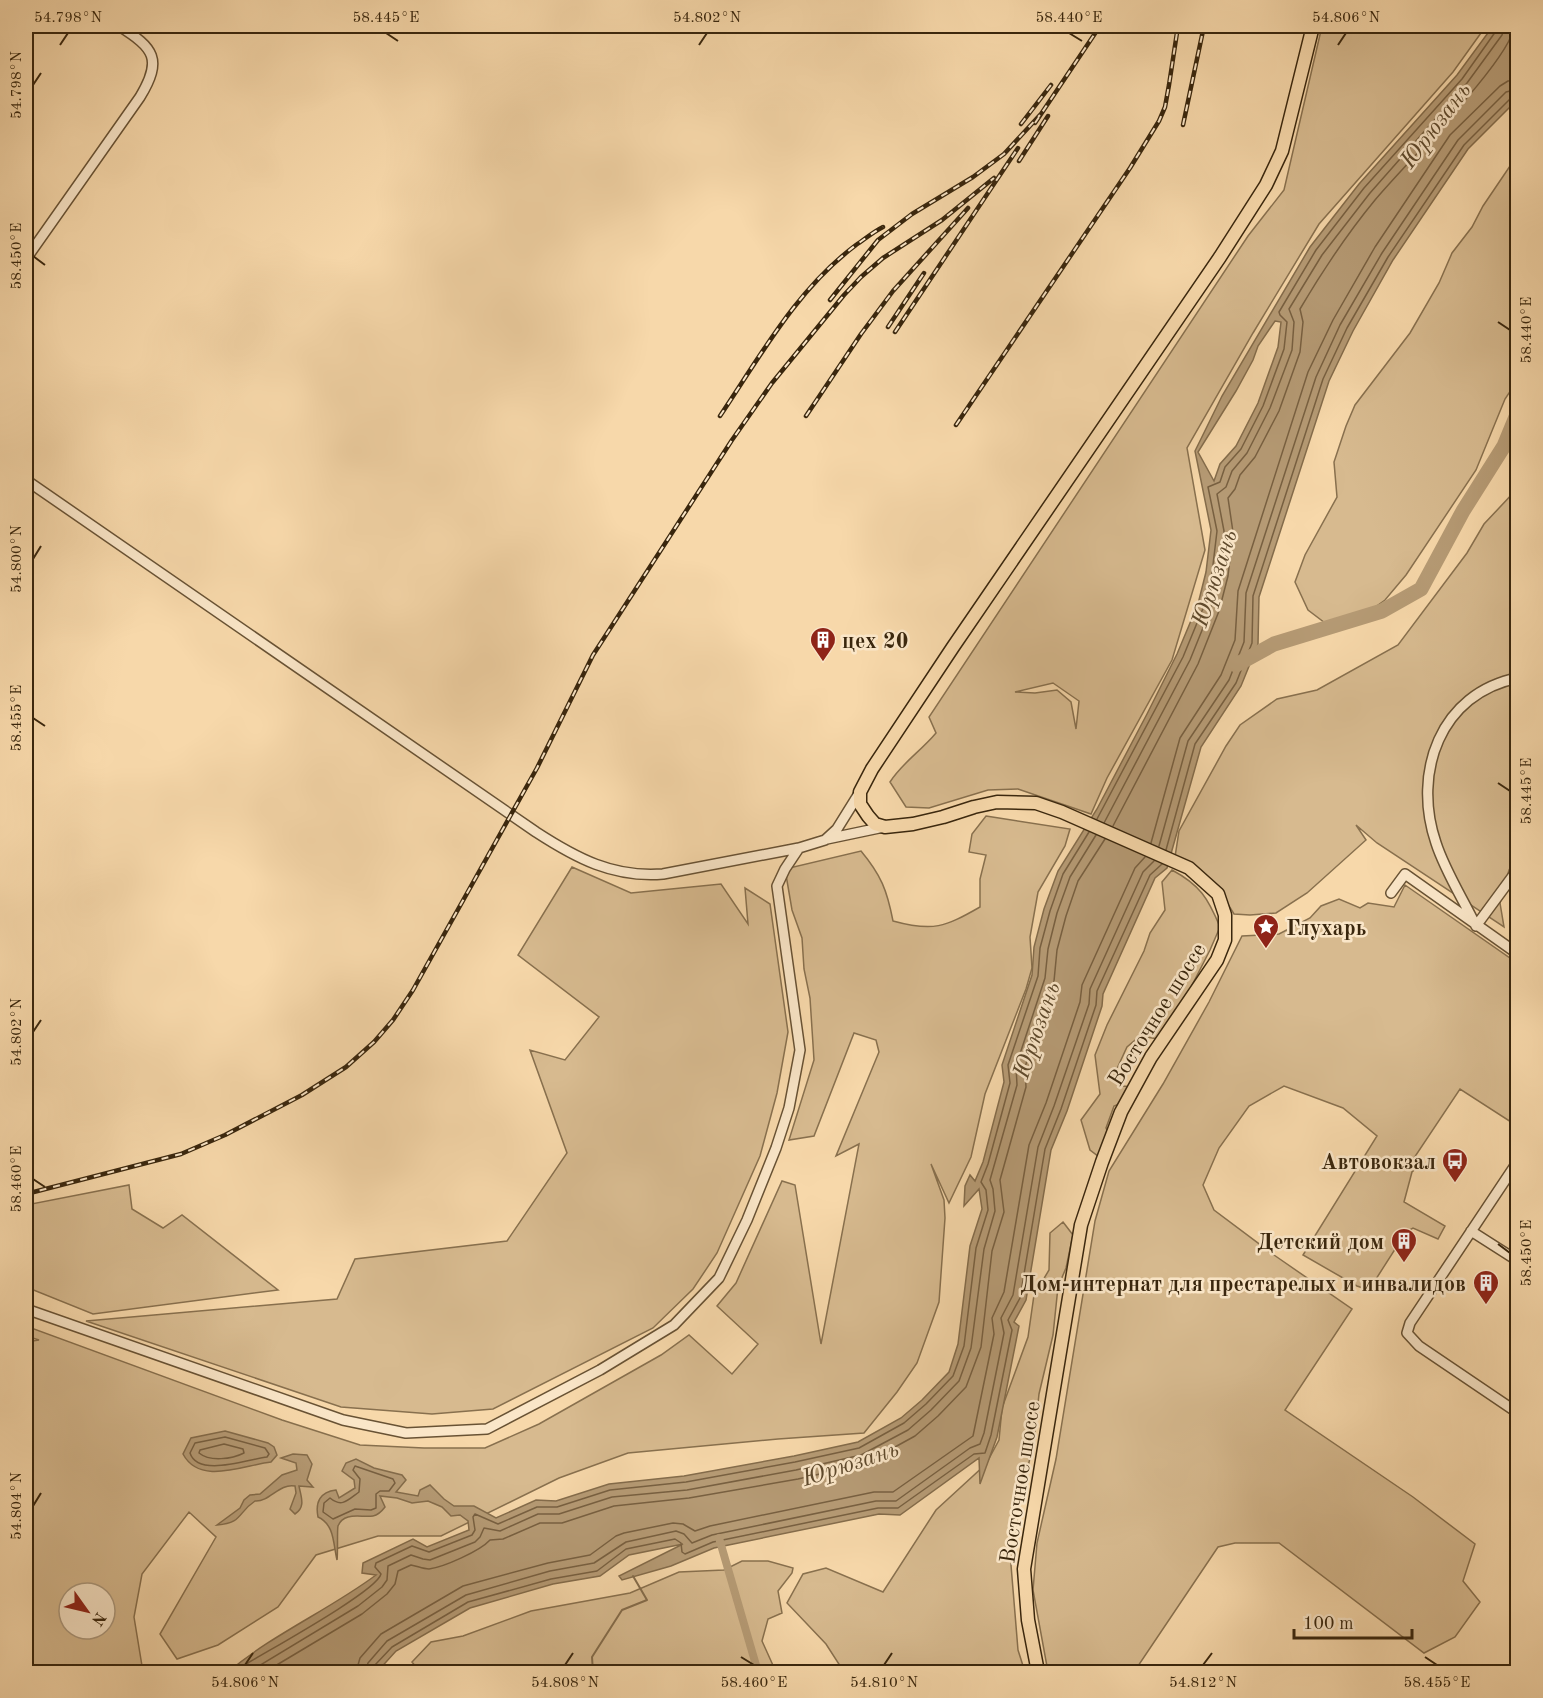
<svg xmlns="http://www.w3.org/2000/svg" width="1543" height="1698" font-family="'Old Standard TT',serif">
  <rect width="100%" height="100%" fill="#f7d8aa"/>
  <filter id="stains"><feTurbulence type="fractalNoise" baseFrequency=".00333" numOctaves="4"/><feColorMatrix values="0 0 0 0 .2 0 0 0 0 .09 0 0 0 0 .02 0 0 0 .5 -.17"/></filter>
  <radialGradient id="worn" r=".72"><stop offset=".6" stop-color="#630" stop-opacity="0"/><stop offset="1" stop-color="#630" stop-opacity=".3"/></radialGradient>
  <path fill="#d7ba8f" stroke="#88704e" stroke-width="1.5" fill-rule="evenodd" d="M1322,26H1486L1453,72L1319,224L1253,333L1187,448L1205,550L1172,660L1107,778L1091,814L1018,789L988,790L929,808L906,807L890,782C902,763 921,751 936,733L929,717L1248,236L1284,190ZM1053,683L1079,701L1076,729L1071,702L1057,690L1035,693L1015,692Z
    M1517,160V381L1505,399L1476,470L1406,575L1385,600L1357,620L1333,629L1308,610L1295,582L1305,555L1337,497L1334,462L1346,426L1355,405L1410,333L1439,283L1452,253L1472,227L1483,206L1510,166Z
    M1516,490L1518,855L1509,870L1500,903L1504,927L1377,843L1356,825L1366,840L1307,893L1276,913L1250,915L1234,914L1226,901L1175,857L1179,831L1226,746L1240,725L1277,699L1317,690L1398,645L1467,553L1484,524Z
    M986,816L1070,829L1065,846L1038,892L1030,937L1032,968L1026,989L985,1094L971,1157L949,1203L931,1164L944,1200L945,1218L939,1302L917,1363L897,1392L864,1433L778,1439L628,1453L559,1478L441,1536H378L316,1555L278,1607L218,1645L177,1659L160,1634L216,1537L189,1512L142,1574L134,1617L143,1672H26V1342L39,1340L26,1336V1326L282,1420L360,1445L424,1448H485L539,1424L661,1355L689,1335L732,1374L758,1344L717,1306L736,1283L782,1181L795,1185L821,1344L859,1144L836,1156L879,1052L876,1040L854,1033L814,1136L789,1140L814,1060L810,998L804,969L802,938L792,910L785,869L861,851C881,875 887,890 893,921C933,932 945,927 980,907V879L986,855L969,852L972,834ZM69,1593H105V1629H69Z
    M572,867L631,893L721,884L748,924L745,888L770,904L788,1032L777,1093L760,1156L717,1253L693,1289L653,1328L493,1409L432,1414L341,1407L86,1321L337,1299L355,1259L507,1241L567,1153L530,1050L565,1060L599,1017L518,955Z
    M1172,870C1200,885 1208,898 1220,927L1210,950L1164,1040L1140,1036L1127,1047L1115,1073L1122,1086L1134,1087L1127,1101L1114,1106L1106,1128L1109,1134L1098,1156L1090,1150L1081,1120L1100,1094L1095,1055L1107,1025L1144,951L1150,933L1165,910L1162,882Z
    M1405,885L1517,963V1116L1511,1122L1460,1089L1414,1158L1419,1166L1412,1172L1404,1202L1445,1226L1438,1239L1413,1228L1406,1232L1369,1290L1357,1286L1303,1255L1377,1136L1343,1108L1284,1086L1249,1106L1219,1148L1203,1185L1214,1210L1274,1255L1352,1309L1285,1410L1413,1497L1475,1544L1463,1581L1480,1602L1455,1637L1424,1653L1279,1543H1235L1218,1547L1134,1672H1048L1033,1590L1037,1543L1056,1459L1095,1221L1109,1171L1163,1084L1209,1002L1242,936L1279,934L1310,918L1321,906L1339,899L1360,908L1368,903L1394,907Z
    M129,1185L132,1209L163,1228L182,1215L278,1290L93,1314L26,1287V1205Z
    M1063,1222L1073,1235L1066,1268L1058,1287L1053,1335L1039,1394L1034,1442L1020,1499L1011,1565L1018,1650L1025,1672H844L826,1644L787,1603L803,1574L826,1568L883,1592L936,1510L986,1464L999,1440L1002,1408L1028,1337L1034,1295L1049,1270L1050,1233Z
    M742,1561H768L793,1568L792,1573L778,1591L782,1613L768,1619L762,1641L776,1672H420L412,1662L431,1642L463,1636L531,1611L630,1593L679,1572L724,1570Z"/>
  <path fill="#b69b75" stroke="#846c4b" stroke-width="1.5" fill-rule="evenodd" d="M1493,26H1517V100L1468,149L1393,260L1353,331L1329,381L1259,597L1258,644L1241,686L1201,747L1167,868L1155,878L1103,994L1102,1006L1067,1111L1051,1150L1026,1300L1014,1322L1019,1326L997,1437L980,1484L979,1458L900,1515L879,1514L714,1548L671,1566L622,1580L619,1576L683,1544L629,1555L600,1576L553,1584L470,1608L396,1651L377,1672H228C273,1634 329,1610 376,1575L362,1573L363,1563L413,1539L427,1547L469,1530L468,1521L460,1515L451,1516L442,1507L428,1501L412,1503L397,1498L380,1496L385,1507C382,1511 378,1515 373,1516C362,1518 344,1511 338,1526C337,1529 338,1554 337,1560C333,1544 335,1525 318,1517C315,1502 320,1492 336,1490L339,1498L355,1488L354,1480L342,1471L346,1463L356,1459L374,1468L402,1475L406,1480L396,1492L418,1496L420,1490L430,1485L444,1499L454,1506H474L496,1518L536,1500L556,1501L609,1484L684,1476L794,1456L858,1442L901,1418L922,1400L949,1372L958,1344L970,1246L982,1209L979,1189L964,1206L965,1186L970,1175L975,1181L983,1162L1004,1082L1002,1065L1032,975L1034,947L1044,909L1058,871L1097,809L1147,714L1177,654L1198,604L1206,572L1211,530L1195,451L1222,396L1310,247L1359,184L1457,75ZM1275,321L1281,322L1278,347L1258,403L1236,446L1220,464L1214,481L1198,452L1236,391L1253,360L1258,346Z
    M225,1431L268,1443L274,1447L277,1455L271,1462C244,1465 200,1486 183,1454L191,1438Z
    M293,1454L307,1455L312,1464L307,1480L313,1487L299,1486C301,1497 306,1507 295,1514L290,1509L296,1493L295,1486C279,1483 270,1502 255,1501C237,1513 243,1523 217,1525L240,1508L244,1500L250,1495L260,1494L282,1475L297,1470L296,1463L281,1458Z"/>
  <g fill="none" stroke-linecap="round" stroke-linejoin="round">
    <path stroke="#786041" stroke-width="1.5" d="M1097,819L1183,657L1204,606L1212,573L1217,531L1208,487L1220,482L1225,467L1241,449L1263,406L1284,349L1287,322L1280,315L1279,312L1316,250L1364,188L1462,79L1496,31L1497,26
      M1104,823L1190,660L1211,608L1219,575L1224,531L1217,494L1226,487L1232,471L1247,453L1270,408L1292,350L1294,322L1289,309L1322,255L1370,193L1467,83L1502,35L1505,26
      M1113,826L1198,664L1219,611L1228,576L1233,532L1228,498L1235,489L1240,475L1255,457L1279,411L1300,352L1303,322L1300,309C1323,270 1347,234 1375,200C1401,168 1512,59 1514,26
      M1151,843L1180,738L1221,675L1235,640L1238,591L1308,372L1333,320L1375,247L1450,135L1500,86L1508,81L1518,80
      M1159,846L1188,741L1229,680L1244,642L1246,593L1316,377L1340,325L1382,253L1458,140L1506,92L1518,89
      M1166,850L1195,744L1236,683L1252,643L1253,596L1323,379L1347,328L1388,257L1464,145L1511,98L1518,96
      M225,1437L265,1448L269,1454L267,1457C249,1459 198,1478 190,1453L195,1443Z
      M224,1444L243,1449L244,1453C232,1459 210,1462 199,1453L200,1450Z
      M355,1466L393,1479L395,1483L389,1491H380L376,1494V1508L371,1510L355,1509L333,1519L323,1512L324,1503L330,1498C342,1508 348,1500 359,1492L360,1479L353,1470Z
      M238,1672L248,1663C269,1650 377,1591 381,1574L375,1567L376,1563L412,1546L429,1552L472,1535L475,1530L473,1517L475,1514L498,1524L537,1507H557L610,1490L686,1482L795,1462L859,1448L904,1423L926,1404L953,1376L964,1346L976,1248L988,1210L986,1190L981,1182L988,1164L1010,1083L1008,1065L1038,976L1040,948L1050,911L1063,874L1089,832
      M249,1672L358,1606L382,1587L387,1580L388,1566L411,1555L423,1559L430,1560L475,1542L480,1537L484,1528L500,1531L538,1514H559L612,1497L687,1490L796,1470L861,1455L908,1430L931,1410L959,1381L971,1348L984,1249L995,1211L993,1189L990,1180L1017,1085L1016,1066L1045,978L1048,949L1057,913L1070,877L1096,835
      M265,1672L362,1614L387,1594L395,1584L398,1571L411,1565C417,1566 423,1569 429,1569C444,1567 480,1551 490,1540L503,1539L540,1523H562L614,1506L689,1498L798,1479L864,1464L915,1436L938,1416L966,1387L981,1347L992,1251L1004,1212L1000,1180L1026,1087L1025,1067L1054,981L1057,950L1066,916L1078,881L1105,839
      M356,1672L360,1658L381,1634L463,1586L548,1563L590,1555L616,1536L624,1533L673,1523L683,1524L695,1531L710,1526L874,1492H893L973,1436L994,1334L992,1318L1004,1292L1029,1145L1046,1103L1080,1002L1082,985L1135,868L1145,857
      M365,1672L368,1663L387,1641L466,1595L550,1571L594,1563L626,1542L676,1531L684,1534L692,1543L712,1535L876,1501H896L970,1448L980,1444L984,1433L1004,1333L1001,1318L1013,1295L1038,1147L1054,1106L1089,1004L1090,989L1143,872L1154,861
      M373,1672L374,1666L392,1647L468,1602L551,1579L597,1571L626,1549L675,1539L681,1543L682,1552L685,1554L713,1542L878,1508H898L974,1454L985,1453L991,1435L1012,1330L1008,1320L1020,1298L1045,1149L1061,1109L1096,1005L1097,991L1150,875L1162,864"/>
    <path stroke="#846c4b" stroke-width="2" d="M593,1672L592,1657L622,1610L647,1600L633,1576"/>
    <path stroke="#b69b75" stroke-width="8" d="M719,1538L758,1672"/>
    <path stroke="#b69b75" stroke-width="15" d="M1236,665L1274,644L1382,611L1421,589L1463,511L1504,446L1518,412"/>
    <defs>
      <path id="minor" d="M26,259L140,97C163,59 154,48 119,26
        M26,480L536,832C576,858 613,878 663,874L799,848L825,840L837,829L860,792
        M1518,678C1440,693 1412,773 1436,843C1445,871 1463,899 1476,926L1518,869
        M827,839L884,827
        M1391,893L1405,874L1518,954
        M1518,1161L1410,1323L1407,1333L1419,1346L1518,1413
        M1471,1231L1518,1261
        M26,1309L343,1420L406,1433L487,1429L600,1370L674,1325L719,1278L747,1220L776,1148L789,1108L800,1050L777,886L785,869L799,848"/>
      <path id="major" d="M1038,1672L1028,1620L1024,1569L1081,1225L1102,1162L1121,1112L1151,1057L1217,960L1225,940V915L1218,894L1189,868L1062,812L1036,803L997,802L974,807L943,817L913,824L885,827L875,824L868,816L860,804V792L872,769L953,647L1220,257L1266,185L1282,151L1313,26"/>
    </defs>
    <use href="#minor" stroke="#685234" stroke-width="12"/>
    <use href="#major" stroke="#39260d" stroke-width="15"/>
    <use href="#minor" stroke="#fae6c8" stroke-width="9"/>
    <use href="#major" stroke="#f7d8aa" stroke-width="12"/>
    <defs>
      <path id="rail" d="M1035,123L1100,26
        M1021,124L1051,85
        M1183,125L1204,26
        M1019,161L1048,116
        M830,300L878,240L912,214L973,177L1004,154L1040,115
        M888,327L924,273
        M895,332L1018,148
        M720,416C761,355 797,289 856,245C865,239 873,232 883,227
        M806,416L861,334L893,291L968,208
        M956,425L1130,168L1159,121L1165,107L1169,85L1178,26
        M26,1194L181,1154L225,1135L302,1095L346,1067L374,1042L393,1020L413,990L537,768L593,655L732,440L772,383L844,295L861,277L883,258L942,220L994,178"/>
    </defs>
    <use href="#rail" stroke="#39260d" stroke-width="4.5"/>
    <use href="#rail" stroke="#fae6c8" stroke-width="2" stroke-dasharray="7" stroke-linecap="butt"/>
  </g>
  <path fill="none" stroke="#39260d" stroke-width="2" d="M386,33L398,41M1069,33L1082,41M60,45L68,33M699,45L707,33M1338,45L1346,33M33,85L41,73M33,256L45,265M1498,322L1510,330M33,559L41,546M33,718L45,726M1498,783L1510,791M33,1032L41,1020M33,1179L45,1187M1498,1244L1510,1253M33,1506L41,1493M741,1657L754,1665M1425,1657L1437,1665M245,1665L253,1653M565,1665L573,1653M884,1665L892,1653M1203,1665L1212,1653"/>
  <defs>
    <symbol id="building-pin" viewBox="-11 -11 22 30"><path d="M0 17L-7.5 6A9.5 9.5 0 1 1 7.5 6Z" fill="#8f2418" stroke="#fae6c8"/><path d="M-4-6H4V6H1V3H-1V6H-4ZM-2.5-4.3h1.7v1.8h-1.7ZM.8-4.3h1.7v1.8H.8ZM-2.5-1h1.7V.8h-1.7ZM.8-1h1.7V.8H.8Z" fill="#fff"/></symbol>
    <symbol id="sight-pin" viewBox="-11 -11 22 30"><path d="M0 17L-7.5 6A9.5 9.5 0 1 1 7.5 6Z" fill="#8f2418" stroke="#fae6c8"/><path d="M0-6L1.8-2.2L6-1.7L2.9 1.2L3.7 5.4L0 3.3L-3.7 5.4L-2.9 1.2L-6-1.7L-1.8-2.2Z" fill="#fff"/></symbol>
    <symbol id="bus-pin" viewBox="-11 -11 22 30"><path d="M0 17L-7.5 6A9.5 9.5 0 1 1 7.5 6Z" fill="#8f2418" stroke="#fae6c8"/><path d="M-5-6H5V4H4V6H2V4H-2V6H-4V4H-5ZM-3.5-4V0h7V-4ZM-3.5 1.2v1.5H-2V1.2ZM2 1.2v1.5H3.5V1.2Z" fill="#fff"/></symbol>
  </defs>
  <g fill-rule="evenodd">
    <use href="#building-pin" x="808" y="625" width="30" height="40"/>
    <use href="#sight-pin" x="1251" y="912" width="30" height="40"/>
    <use href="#bus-pin" x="1440" y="1146" width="30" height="40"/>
    <use href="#building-pin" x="1389" y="1226" width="30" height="40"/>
    <use href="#building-pin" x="1471" y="1268" width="30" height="40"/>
  </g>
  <g text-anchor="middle" stroke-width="5" stroke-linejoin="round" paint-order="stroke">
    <g font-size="22" font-weight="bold" fill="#39260d" stroke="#fae6c8" text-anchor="end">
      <text x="842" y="648" text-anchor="start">цех 20</text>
      <text x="1286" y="935" text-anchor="start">Глухарь</text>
      <text x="1436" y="1169">Автовокзал</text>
      <text x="1384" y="1249">Детский дом</text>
      <text x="1466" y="1291">Дом-интернат для престарелых и инвалидов</text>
    </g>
    <g font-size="22" fill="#39260d" stroke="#fae6c8">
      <text transform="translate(1156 1014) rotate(-58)" y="8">Восточное шоссе</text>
      <text transform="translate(1019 1482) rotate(-81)" y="8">Восточное шоссе</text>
    </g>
    <g font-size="24" font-style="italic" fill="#5e492c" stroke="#fae6c8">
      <text transform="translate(1435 125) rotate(-53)" y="8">Юрюзань</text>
      <text transform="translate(1214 578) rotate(-72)" y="8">Юрюзань</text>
      <text transform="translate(1036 1030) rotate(-71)" y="8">Юрюзань</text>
      <text transform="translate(850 1463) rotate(-18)" y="8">Юрюзань</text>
    </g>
  </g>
  <rect width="1543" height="1698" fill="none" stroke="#f7d8aa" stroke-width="66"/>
  <g transform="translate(87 1611) rotate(124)"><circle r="28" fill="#fae6c8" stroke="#ad997d" stroke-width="1.5"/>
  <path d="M0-4.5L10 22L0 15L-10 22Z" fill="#8f2418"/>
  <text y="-9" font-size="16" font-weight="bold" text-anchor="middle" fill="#39260d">N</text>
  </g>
  <path d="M1294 1629v9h118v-9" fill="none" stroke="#39260d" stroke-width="3"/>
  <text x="1303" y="1629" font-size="18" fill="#39260d" stroke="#fae6c8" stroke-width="4.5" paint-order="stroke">100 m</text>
  <rect x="33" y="33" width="1477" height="1632" fill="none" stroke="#39260d" stroke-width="2"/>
  <g font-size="15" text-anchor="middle" fill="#39260d">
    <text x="68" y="22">54.798°N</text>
    <text x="386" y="22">58.445°E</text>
    <text x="707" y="22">54.802°N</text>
    <text x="1069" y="22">58.440°E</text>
    <text x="1346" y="22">54.806°N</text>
    <text transform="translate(16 85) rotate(-90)" y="5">54.798°N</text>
    <text transform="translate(16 256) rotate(-90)" y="5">58.450°E</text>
    <text transform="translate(1526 330) rotate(-90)" y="5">58.440°E</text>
    <text transform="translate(16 559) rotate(-90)" y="5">54.800°N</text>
    <text transform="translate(16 718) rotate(-90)" y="5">58.455°E</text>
    <text transform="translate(1526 791) rotate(-90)" y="5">58.445°E</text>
    <text transform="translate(16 1032) rotate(-90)" y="5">54.802°N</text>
    <text transform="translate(16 1179) rotate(-90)" y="5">58.460°E</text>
    <text transform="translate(1526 1253) rotate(-90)" y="5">58.450°E</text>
    <text transform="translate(16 1506) rotate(-90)" y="5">54.804°N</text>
    <text x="245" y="1687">54.806°N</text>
    <text x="565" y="1687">54.808°N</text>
    <text x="754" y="1687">58.460°E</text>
    <text x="884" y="1687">54.810°N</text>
    <text x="1203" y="1687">54.812°N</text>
    <text x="1437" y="1687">58.455°E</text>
  </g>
  <rect width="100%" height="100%" filter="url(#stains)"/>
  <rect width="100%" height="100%" fill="url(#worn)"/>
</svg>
